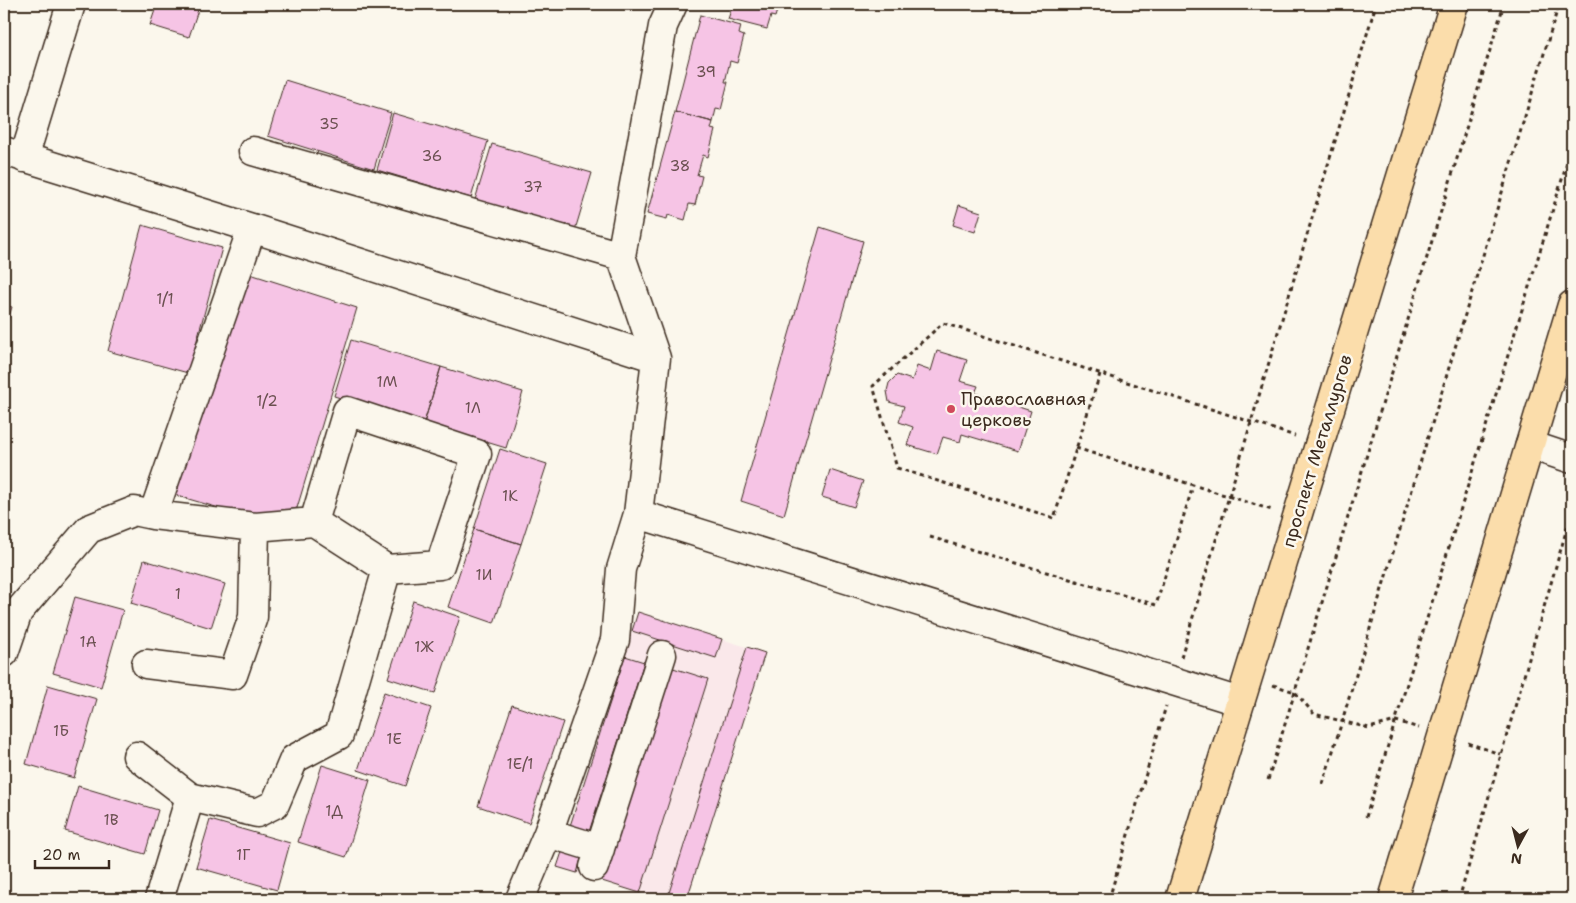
<svg xmlns="http://www.w3.org/2000/svg" width="1576" height="903" font-family="'Shantell Sans',sans-serif">
  <rect width="100%" height="100%" fill="#fbf7ec"/>
  <filter id="ink" filterUnits="userSpaceOnUse"><feTurbulence type="fractalNoise" baseFrequency=".02" numOctaves="2"/><feDisplacementMap in="SourceGraphic" scale="10" xChannelSelector="R" yChannelSelector="G"/><feConvolveMatrix kernelMatrix="1 2 1 2 8 2 1 2 1" color-interpolation-filters="sRGB"/></filter>
  <g filter="url(#ink)">
    <path fill="#fae8ea" d="M638,612L765,653L687,899H659L557,867Z"/>
    <path fill="#f6c4e5" stroke="#3b2a1e" d="M157,4H200L189,37L150,25Z
      M733,4H779L775,17L771,16L767,29L728,19Z
      M700,15L741,26L739,34L744,36L737,63L730,61L725,82H728L721,110L716,109L713,122L675,112Z
      M285,80L391,113L374,169L268,136Z
      M675,112L713,122L711,129L715,130L708,157L703,155L697,175L702,176L695,205L689,204L685,220L668,215L667,219L647,214Z
      M393,113L488,141L471,198L377,170Z
      M492,144L592,173L575,230L475,200Z
      M959,205L981,212L975,232L953,225Z
      M142,225L222,248L188,373L108,351Z
      M820,227L863,241L784,515L741,501Z
      M247,273L357,308L297,508L253,518L175,495Z
      M4,305L12,307L4,333Z
      M351,340L441,367L424,423L334,396Z
      M937,351L967,360L960,381L978,386L975,393L1031,411L1018,451L962,434L960,442L943,437L937,454L907,445L913,427L899,422L904,406L889,402L887,391L889,383L897,375L912,380L917,366L931,371Z
      M441,367L523,392L506,448L424,423Z
      M500,449L547,464L521,544L474,529Z
      M830,470L863,481L854,507L822,497Z
      M474,529L521,544L494,623L448,607Z
      M144,560L225,584L211,628L131,603Z
      M75,597L123,610L101,687L53,673Z
      M413,601L460,617L435,693L388,678Z
      M638,612L722,639L716,658L632,631Z
      M747,647L765,653L687,899H667Z
      M625,656L644,662L588,835L569,829Z
      M670,667L708,679L640,893L602,881Z
      M48,685L97,699L74,778L26,764Z
      M384,692L431,708L405,786L358,770Z
      M512,705L563,722L529,823L478,806Z
      M322,765L370,780L346,857L298,842Z
      M78,786L158,810L145,854L65,831Z
      M210,820L290,843L277,890L196,867Z
      M564,846L583,852L577,873L557,867Z"/>
    <g fill="none" stroke-linecap="round" stroke-linejoin="round">
      <defs>
        <path id="minor" d="M4,151L252,228L656,358L638,514
          M253,151L621,256L656,358
          M24,158L71,4
          M621,256L663,26L673,4
          M347,411L477,454L440,565L387,569L314,522Z
          M1530,445L1572,459
          M153,515L252,228
          M4,653L18,612L89,529L134,511L153,515L255,527
          M146,664L233,675L253,617L255,527L314,522
          M137,756L190,797
          M548,833L600,849
          M594,867L662,655
          M159,899L190,797L257,813L275,804L294,759L339,735L387,569
          M520,899L548,833L615,640L621,569L638,514L1240,702"/>
        <path id="major" d="M1180,899L1454,4
          M1393,899L1572,305"/>
      </defs>
      <use href="#minor" stroke="#3b2a1e" stroke-width="31"/>
      <use href="#major" stroke="#3b2a1e" stroke-width="31"/>
      <path stroke="#3b2a1e" stroke-width="3" stroke-dasharray="4 4" stroke-linecap="butt" d="M1100,374L1054,518L897,468L873,386L943,323L1295,436
        M1076,448L1272,510
        M930,537L1156,605L1193,486
        M1181,657L1376,4
        M1273,685L1295,692L1314,714L1369,728L1396,721L1419,728
        M1468,743L1500,754
        M1268,780L1504,4
        M1323,784L1559,4
        M1366,817L1572,147
        M1109,899L1166,706
        M1459,899L1572,511"/>
      <use href="#minor" stroke="#fbf7ec" stroke-width="28"/>
      <use href="#major" stroke="#fbddab" stroke-width="28"/>
    </g>
  </g>
  <circle fill="#d1495b" stroke="#fbf7ec" stroke-width="2" cx="951" cy="409" r="5"/>
  <g text-anchor="middle" stroke-width="5" stroke-linejoin="round" paint-order="stroke">
    <g font-size="15" fill="#6a5050">
      <text x="706" y="77">39</text>
      <text x="329" y="129">35</text>
      <text x="432" y="161">36</text>
      <text x="680" y="171">38</text>
      <text x="533" y="192">37</text>
      <text x="165" y="304">1/1</text>
      <text x="387" y="387">1М</text>
      <text x="267" y="406">1/2</text>
      <text x="473" y="413">1Л</text>
      <text x="510" y="501">1К</text>
      <text x="484" y="580">1И</text>
      <text x="178" y="599">1</text>
      <text x="88" y="647">1А</text>
      <text x="424" y="652">1Ж</text>
      <text x="61" y="736">1Б</text>
      <text x="394" y="744">1Е</text>
      <text x="520" y="769">1Е/1</text>
      <text x="334" y="816">1Д</text>
      <text x="111" y="825">1В</text>
      <text x="243" y="860">1Г</text>
    </g>
    <g font-size="18" fill="#3b2a1e" stroke="#fbf7ec" text-anchor="start">
      <text x="961" y="405">Православная<tspan x="961" dy="21">церковь</tspan></text>
    </g>
    <g font-size="18" fill="#3b2a1e" stroke="#fbf7ec">
      <text transform="translate(1317 451) rotate(-73)" y="6">проспект Металлургов</text>
    </g>
  </g>
  <rect width="1576" height="903" fill="none" stroke="#fbf7ec" stroke-width="20"/>
  <rect x="10" y="10" width="1556" height="883" fill="none" stroke="#3b2a1e" stroke-width="2" filter="url(#ink)"/>
  <g transform="translate(1518 846) rotate(187)" stroke="#fbf7ec" stroke-width="4" paint-order="stroke">
  <path d="M0-4L9 19L0 12L-9 19Z" fill="#3b2a1e"/>
  <text y="-8" font-size="14" font-weight="bold" text-anchor="middle" fill="#3b2a1e">N</text>
  </g>
  <path d="M35 860v8h74v-8" fill="none" stroke="#3b2a1e" stroke-width="2.5"/>
  <text x="42" y="860" font-size="15" fill="#3b2a1e" stroke="#fbf7ec" stroke-width="4" paint-order="stroke">20 m</text>
</svg>
